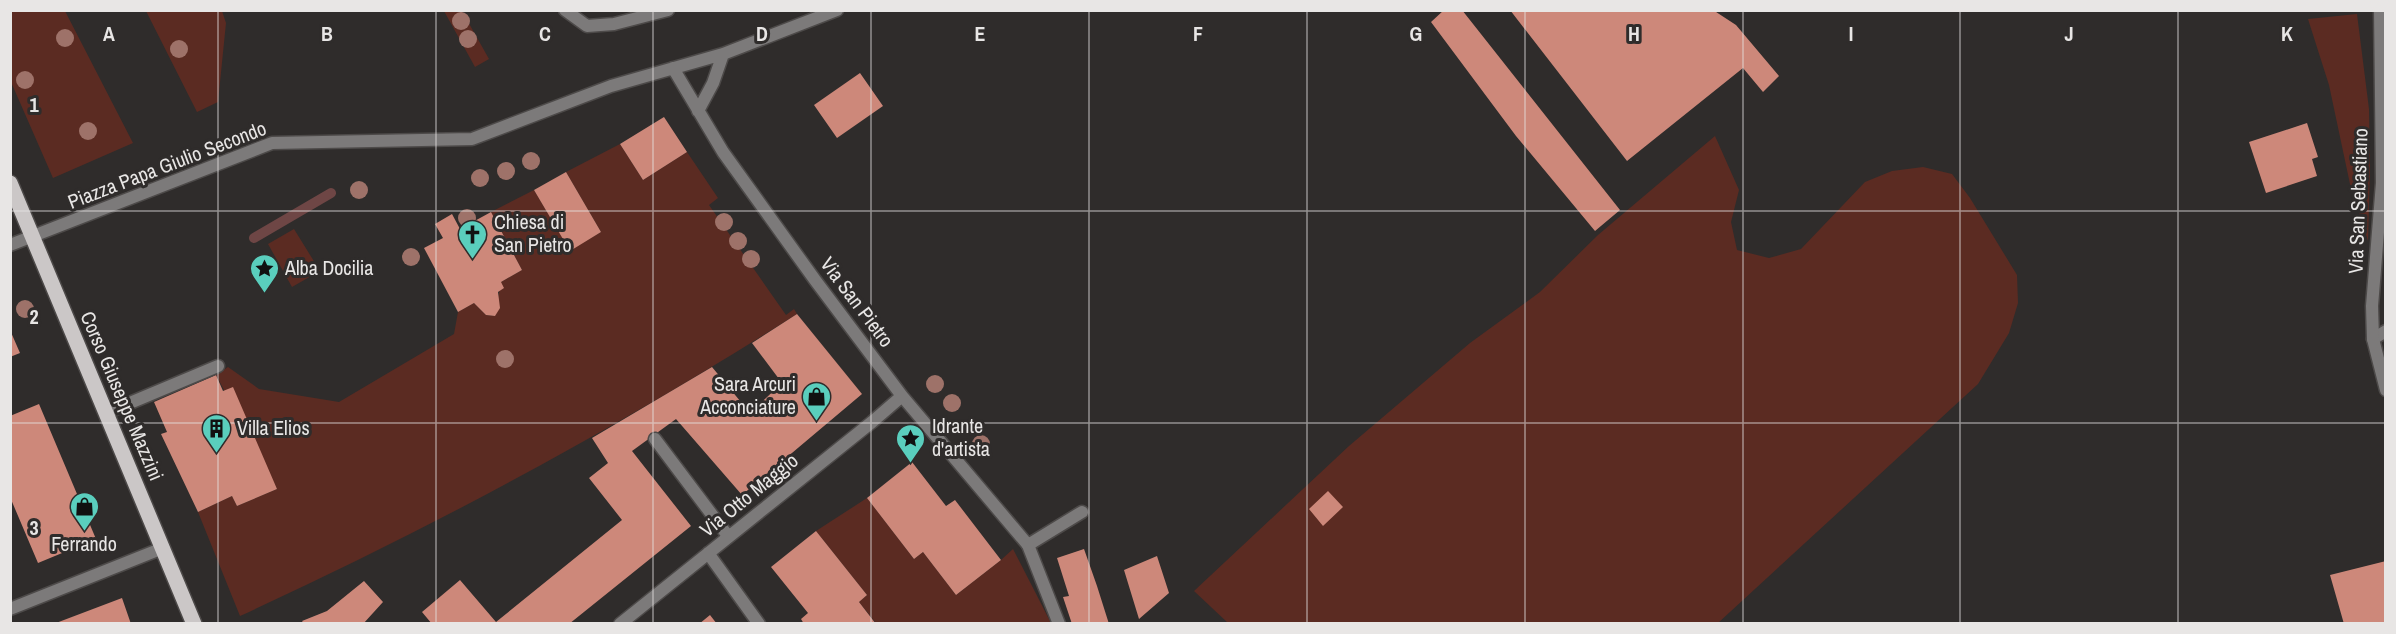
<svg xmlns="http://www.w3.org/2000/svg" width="2396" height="634" font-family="'Archivo Narrow',sans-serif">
  <rect width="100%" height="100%" fill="#2f2c2b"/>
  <path fill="#5b2b22" d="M10,11H65L133,143L53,178L11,82Z
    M146,11H222L226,23L218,102L197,112Z
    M444,11H462L489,59L475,67Z
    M2357,14L2369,109L2370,167L2368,241L2350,184L2329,85L2308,19Z
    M1715,136L1739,190L1731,222L1737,250L1769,258L1801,249L1865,182L1892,171L1923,167L1952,174L1970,198L2017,275L2018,303L2009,333L1978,384L1718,623H1228L1194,591L1349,446L1470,343L1540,292L1598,235Z
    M620,144L643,180L687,152L718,198L709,205L786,315L794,309L797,314C619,427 432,528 240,616L198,512L232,496L237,506L277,489L216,375L228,367L259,389L339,402L454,334L458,312L474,303L486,315L495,316L501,282L522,270L491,212L534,190L570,250L601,232L566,172Z
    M294,229L320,271L292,287L268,244Z
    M867,498L914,559L923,552L956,595L1001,560L1013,549L1051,623H876L859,602L867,595L816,531Z"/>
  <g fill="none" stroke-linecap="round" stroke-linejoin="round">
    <path stroke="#6e4645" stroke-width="10" d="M254,238L331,193"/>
  </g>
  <path fill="#cd887a" d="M1444,10H1462L1620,210L1595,231L1516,136L1431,22Z
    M1510,10H1713L1736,25L1779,76L1763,92L1743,68L1627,161Z
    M860,73L883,106L837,138L814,105Z
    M664,117L687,152L643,180L620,144Z
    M2307,123L2318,157L2312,159L2317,176L2266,193L2249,142Z
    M566,172L601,232L570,251L534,190Z
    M491,212L522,270L501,282L504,288L498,292L500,308L495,316L486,315L474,303L458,312L424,248L443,238L435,224L452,214L460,229Z
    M797,314L862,394L742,495L676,419L632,451L691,526L569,624H432L422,612L460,580L496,622L622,520L589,478L608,463L592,438L712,367L750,413L782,383L752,343Z
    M10,330L20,353L10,357Z
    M216,375L223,391L233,387L277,489L237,506L232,496L198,512L161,434L167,432L154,402Z
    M39,404L96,539L38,563L10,497V416Z
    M912,462L946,506L955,500L1001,560L956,595L923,552L914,559L867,498Z
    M1328,491L1343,507L1323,526L1309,509Z
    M816,531L867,595L859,602L876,624H804L801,619L808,613L771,567Z
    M1084,549L1097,586L1109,624H1072L1063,597L1069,596L1057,558Z
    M1157,556L1169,593L1139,619L1124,570Z
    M2386,561V624H2344L2330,575Z
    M364,581L383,602L363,624H304L302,621L327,611Z
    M122,598L131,624H56V623Z
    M710,615L717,624H699Z"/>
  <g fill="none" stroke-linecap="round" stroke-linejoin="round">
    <defs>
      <path id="service" d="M565,10L587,26L614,24L668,10
        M2373,339L2386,331
        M106,413L218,366
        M1028,545L1059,624"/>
      <path id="minor" d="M2380,10L2382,183L2372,306L2373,339L2386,390
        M673,68L723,152L815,280L902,396L1028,545L1082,512
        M698,111L713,83L723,54
        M10,245L272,143L472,139L611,86L723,54L837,10
        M655,439L728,536
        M708,553L759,624
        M10,609L163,548
        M620,624L872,422L902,396"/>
      <path id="primary" d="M10,183L194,624"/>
    </defs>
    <use href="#service" stroke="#4d4a49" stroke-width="15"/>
    <use href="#minor" stroke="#4d4a49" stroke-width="15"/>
    <use href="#primary" stroke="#4d4a49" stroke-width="18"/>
    <use href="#service" stroke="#7c7a7a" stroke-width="12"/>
    <use href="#minor" stroke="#7c7a7a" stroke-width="12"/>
    <use href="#primary" stroke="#cbc7c7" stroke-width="15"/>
  </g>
  <g fill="#9e7269">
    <circle cx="461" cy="21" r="9"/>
    <circle cx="65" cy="38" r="9"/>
    <circle cx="468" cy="39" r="9"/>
    <circle cx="179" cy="49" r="9"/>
    <circle cx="25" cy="80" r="9"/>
    <circle cx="88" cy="131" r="9"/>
    <circle cx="531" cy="161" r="9"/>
    <circle cx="506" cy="171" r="9"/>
    <circle cx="480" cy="178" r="9"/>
    <circle cx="359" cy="190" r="9"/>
    <circle cx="467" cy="218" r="9"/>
    <circle cx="724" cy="222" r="9"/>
    <circle cx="738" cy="241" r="9"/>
    <circle cx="411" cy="257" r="9"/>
    <circle cx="751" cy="259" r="9"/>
    <circle cx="25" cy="309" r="9"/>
    <circle cx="505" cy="359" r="9"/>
    <circle cx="935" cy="384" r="9"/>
    <circle cx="952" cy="403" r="9"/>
    <circle cx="981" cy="444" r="9"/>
  </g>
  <path fill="none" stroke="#e8e6e5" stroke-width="1.5" stroke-opacity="0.55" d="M218,10V624M436,10V624M653,10V624M871,10V624M1089,10V624M1307,10V624M1525,10V624M1743,10V624M1960,10V624M2178,10V624M10,211H2386M10,423H2386"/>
  <defs>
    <symbol id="church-pin" viewBox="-11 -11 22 30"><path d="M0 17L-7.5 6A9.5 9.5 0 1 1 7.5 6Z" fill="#5acebd" stroke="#2f2c2b"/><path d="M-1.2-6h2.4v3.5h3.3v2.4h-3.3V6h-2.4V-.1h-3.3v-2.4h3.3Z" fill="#111"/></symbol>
    <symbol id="sight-pin" viewBox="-11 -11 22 30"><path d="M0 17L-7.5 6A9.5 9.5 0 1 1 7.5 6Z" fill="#5acebd" stroke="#2f2c2b"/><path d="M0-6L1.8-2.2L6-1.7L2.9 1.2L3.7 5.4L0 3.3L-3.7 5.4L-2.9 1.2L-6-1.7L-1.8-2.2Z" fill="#111"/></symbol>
    <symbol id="shop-pin" viewBox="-11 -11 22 30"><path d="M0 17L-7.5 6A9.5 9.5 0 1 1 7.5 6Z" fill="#5acebd" stroke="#2f2c2b"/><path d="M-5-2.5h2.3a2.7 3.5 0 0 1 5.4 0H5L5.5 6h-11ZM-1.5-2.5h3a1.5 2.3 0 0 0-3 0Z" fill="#111"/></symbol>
    <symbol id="building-pin" viewBox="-11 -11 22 30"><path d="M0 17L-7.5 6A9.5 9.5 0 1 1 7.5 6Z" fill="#5acebd" stroke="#2f2c2b"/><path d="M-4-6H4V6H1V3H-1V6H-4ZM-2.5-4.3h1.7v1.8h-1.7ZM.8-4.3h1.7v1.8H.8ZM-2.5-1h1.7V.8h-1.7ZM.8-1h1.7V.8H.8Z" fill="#111"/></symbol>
  </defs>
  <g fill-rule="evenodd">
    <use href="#church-pin" x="456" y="218" width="33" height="45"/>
    <use href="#sight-pin" x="248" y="252" width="33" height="45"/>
    <use href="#shop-pin" x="800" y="380" width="33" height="45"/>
    <use href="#building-pin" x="200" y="412" width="33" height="45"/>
    <use href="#sight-pin" x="894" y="422" width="33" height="45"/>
    <use href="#shop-pin" x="68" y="490" width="33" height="45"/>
  </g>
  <g text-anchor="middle" stroke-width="6" stroke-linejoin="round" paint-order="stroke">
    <g font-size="20" fill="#e8e6e5" stroke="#2f2c2b">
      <text transform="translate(167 165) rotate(-21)" y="7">Piazza Papa Giulio Secondo</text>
      <text transform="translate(2358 201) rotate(-88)" y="7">Via San Sebastiano</text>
      <text transform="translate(857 302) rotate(53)" y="7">Via San Pietro</text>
      <text transform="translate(122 396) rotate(67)" y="7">Corso Giuseppe Mazzini</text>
      <text transform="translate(749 495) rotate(-39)" y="7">Via Otto Maggio</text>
    </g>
    <g font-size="20" fill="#e8e6e5" stroke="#2f2c2b" text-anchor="start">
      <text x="494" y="229">Chiesa di<tspan x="494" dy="23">San Pietro</tspan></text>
      <text x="285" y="275">Alba Docilia</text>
      <text x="796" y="391" text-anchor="end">Sara Arcuri<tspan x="796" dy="23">Acconciature</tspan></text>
      <text x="932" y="433">Idrante<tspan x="932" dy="23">d'artista</tspan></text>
      <text x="237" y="435">Villa Elios</text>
      <text x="84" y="551" text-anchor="middle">Ferrando</text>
    </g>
  </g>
  <g font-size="20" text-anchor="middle" font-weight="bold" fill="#e8e6e5" stroke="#2f2c2b" stroke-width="6" stroke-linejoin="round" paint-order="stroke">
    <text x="109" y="41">A</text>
    <text x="327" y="41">B</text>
    <text x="545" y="41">C</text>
    <text x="762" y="41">D</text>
    <text x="980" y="41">E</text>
    <text x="1198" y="41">F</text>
    <text x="1416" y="41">G</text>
    <text x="1634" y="41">H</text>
    <text x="1851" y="41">I</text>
    <text x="2069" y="41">J</text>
    <text x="2287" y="41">K</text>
    <text x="34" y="112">1</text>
    <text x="34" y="324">2</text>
    <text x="34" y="535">3</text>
  </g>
  <rect width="2396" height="634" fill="none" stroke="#e8e6e5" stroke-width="24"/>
</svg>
